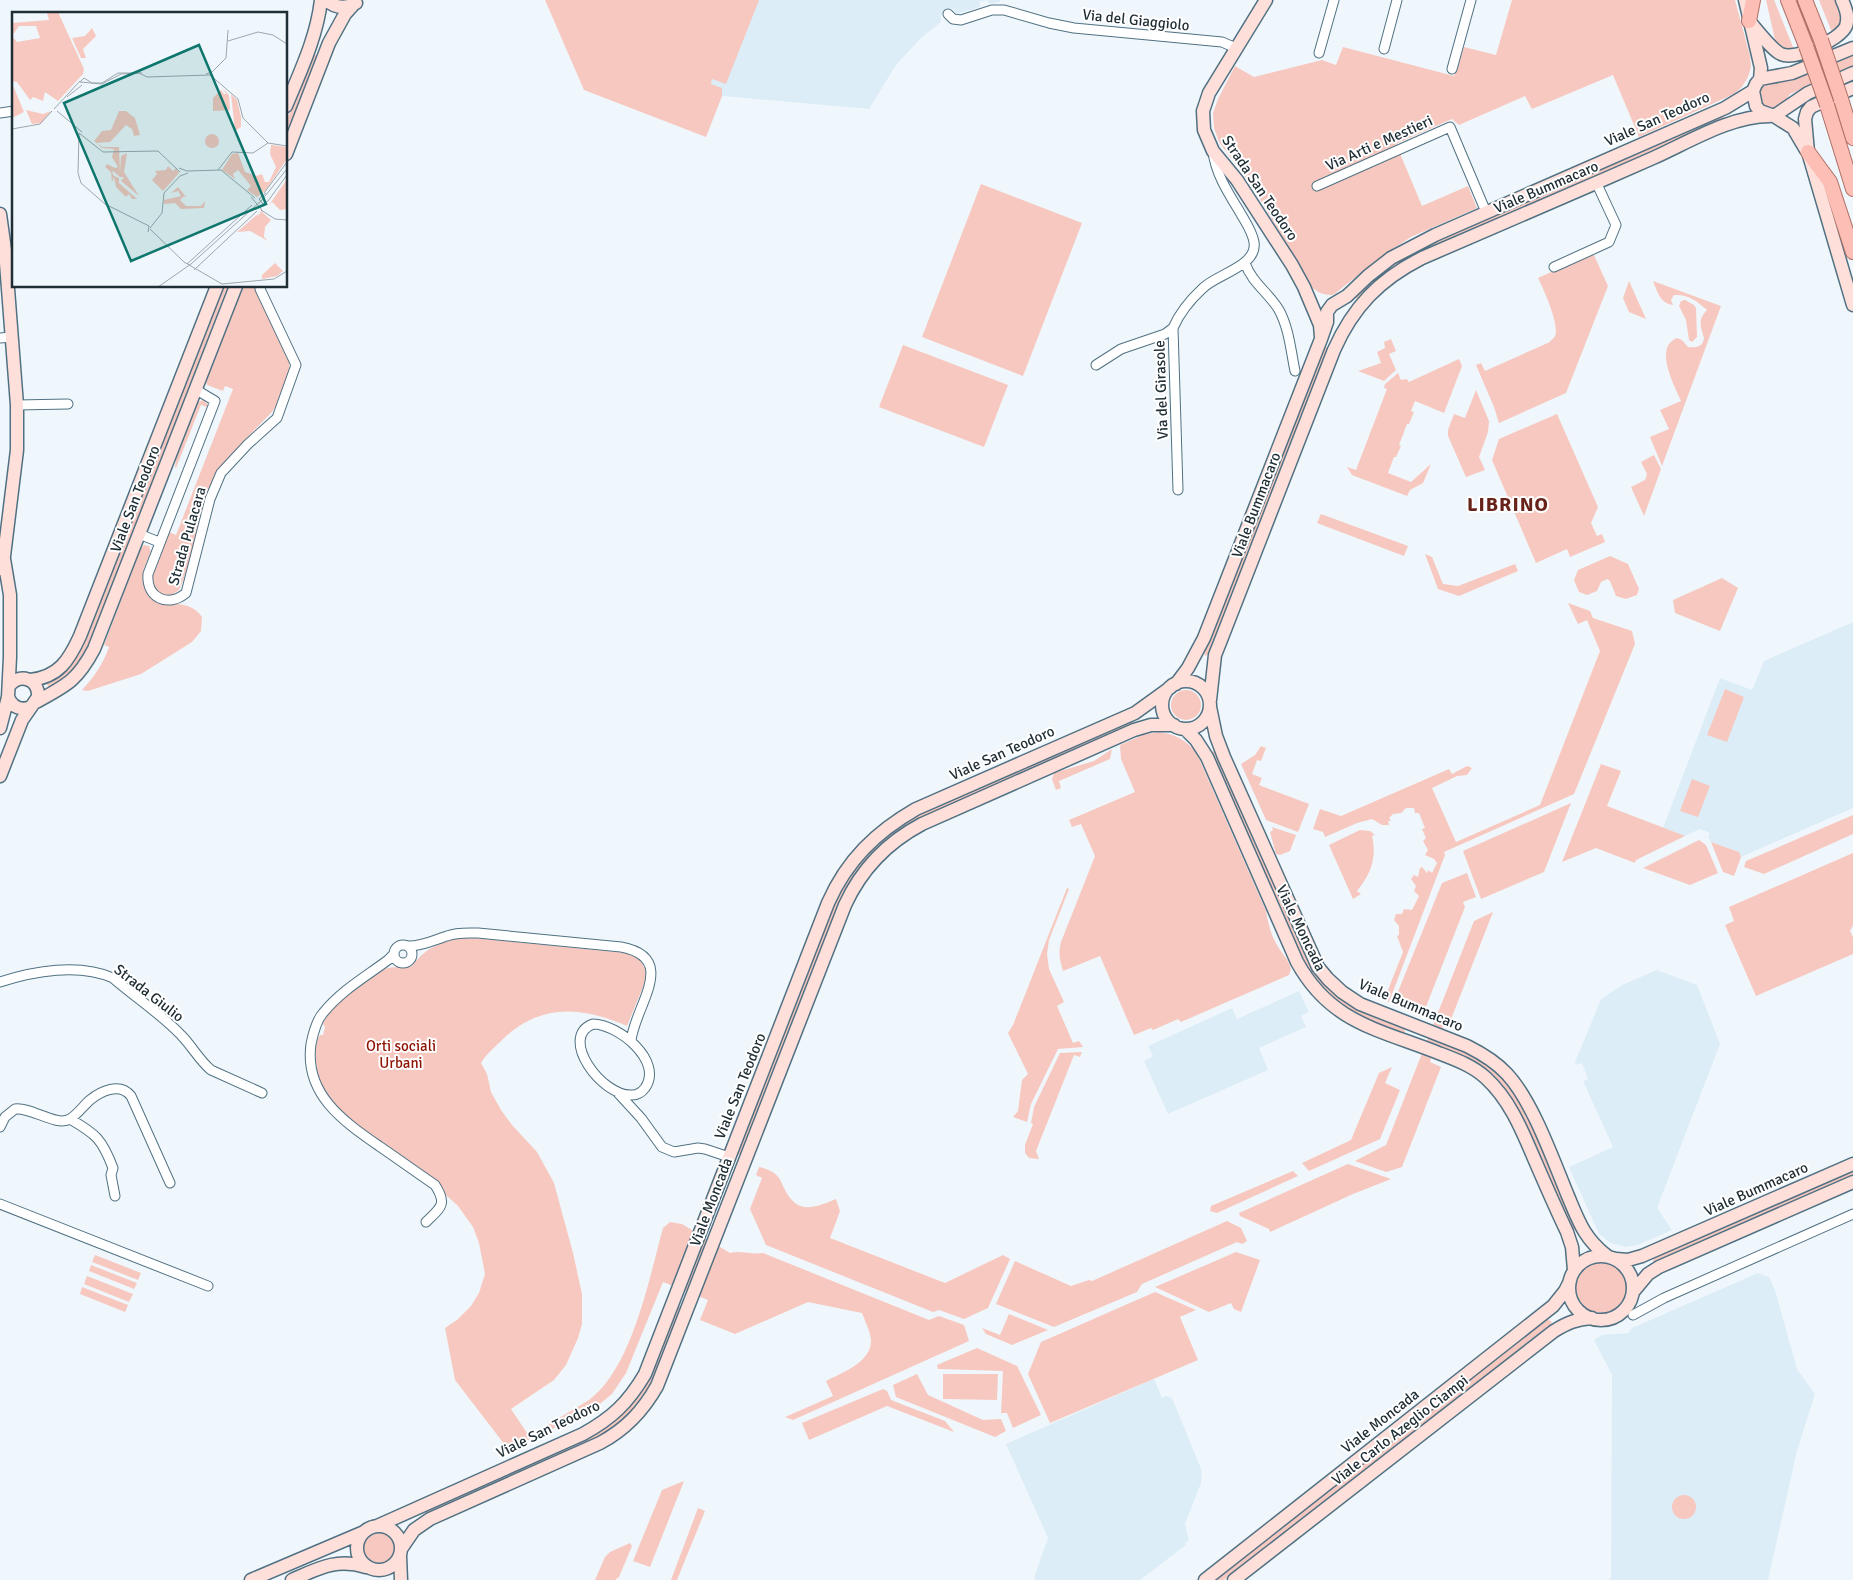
<svg xmlns="http://www.w3.org/2000/svg" width="1853" height="1580" font-family="Signika,sans-serif">
  <rect width="100%" height="100%" fill="#f0f7fc"/>
  <path fill="#dcedf7" d="M549,0H1000V2L989,4L987,0L979,2L980,7L959,13H956L952,8L941,15V22L921,38L896,65L869,109L722,96L706,137Z
    M1853,622V808L1741,857L1739,852L1711,842L1708,837L1710,833L1700,829L1685,836L1663,828L1720,678L1752,690L1764,661Z
    M1657,970L1697,985L1720,1044L1657,1208L1672,1230L1638,1245L1625,1247L1611,1243L1599,1234L1569,1167L1613,1147L1583,1081L1588,1079L1582,1063L1576,1065L1575,1062L1601,999L1622,985Z
    M1299,991L1309,1012L1301,1016L1306,1027L1259,1048L1268,1070L1168,1114L1144,1061L1153,1056L1148,1046L1232,1008L1237,1019Z
    M1758,1273L1769,1277L1775,1290L1797,1369L1815,1394L1797,1451L1768,1580H1609L1611,1577L1612,1375L1594,1340L1602,1335L1628,1333L1632,1328Z
    M1154,1379L1162,1398L1166,1396L1172,1398L1202,1471L1201,1483L1185,1524L1189,1540L1185,1543L1186,1545L1140,1580H1036L1034,1577L1048,1538L1006,1444Z"/>
  <path fill="#f7c8bf" d="M545,0H759L726,84L712,79L711,84L722,88V96L706,137L584,90Z
    M1512,0H1735L1750,56L1751,67L1748,77L1742,87L1734,94L1639,137L1613,75L1532,109L1525,96L1459,125L1452,119L1396,144L1422,206L1468,186L1477,208L1411,237L1385,254L1333,295C1324,295 1317,293 1311,286L1254,189L1219,142L1214,128L1213,113L1218,99L1235,66L1254,77L1322,60L1336,65L1343,47L1454,76L1464,47L1496,55Z
    M1766,0H1774L1795,52L1790,53L1776,44Z
    M1819,0H1836L1842,10L1844,19L1833,35Z
    M1853,52V67L1790,94C1782,108 1773,114 1759,103L1758,90L1762,84L1776,80L1781,82L1788,81Z
    M315,54L317,57L286,137V122L312,55Z
    M1723,114L1724,117L1722,120L1418,254L1372,285L1358,299L1355,297L1376,274L1416,249Z
    M981,184L1082,223L1023,376L922,337Z
    M1593,253L1608,286L1566,393L1499,423L1494,407L1476,365L1481,363L1485,371L1550,342C1550,341 1555,337 1555,336C1560,325 1543,288 1538,278Z
    M1629,281L1646,319L1629,312L1623,298Z
    M1653,281L1721,306L1662,466L1650,437L1669,429L1660,410L1681,401C1675,387 1653,347 1677,338L1682,340L1688,347C1696,348 1703,347 1704,338C1701,327 1697,320 1707,310C1697,301 1688,294 1674,295L1671,300L1673,305C1660,303 1658,293 1653,281Z
    M223,286H228L91,640C83,658 70,682 49,687L47,685C51,679 58,677 63,672C74,662 81,652 87,638Z
    M243,286H255L289,359C292,373 280,400 272,412C246,439 218,464 206,501C196,530 192,562 179,590L170,596C136,591 161,551 169,532L176,535L233,389L225,386L223,391L207,385L206,381Z
    M1685,300L1694,305L1696,308L1697,337L1692,342L1689,340L1686,320L1679,306L1681,301Z
    M1391,339L1396,351L1389,354L1396,370L1384,381L1358,371L1381,363L1377,352L1385,348L1384,342Z
    M903,345L1008,385L984,447L879,407Z
    M1324,346L1328,348L1209,654L1205,656L1204,651Z
    M1459,359L1462,366L1444,413L1415,401L1411,411L1414,412L1409,424H1407L1399,445L1401,446L1396,457H1394L1388,473L1411,482L1431,464L1423,483L1410,490L1407,496L1352,475L1347,467L1356,470L1387,389L1384,388L1385,384L1398,373L1401,380L1407,379L1409,382Z
    M1476,390L1489,421L1488,432L1479,457L1485,470L1466,477L1448,436V430L1454,414L1465,418Z
    M203,400L208,404L207,407L201,405L176,468L175,467L177,454L198,402Z
    M1557,414L1598,507L1591,523L1597,536L1602,534L1605,542L1570,557L1567,549L1536,563L1492,460L1499,439Z
    M1654,455L1661,469L1644,516L1631,487L1645,480L1647,474L1641,462Z
    M1321,514L1408,546L1404,556L1317,523Z
    M144,545L149,546L151,552C148,559 144,567 143,574C142,578 143,582 144,586C153,613 188,594 202,617L201,631L192,642L141,674L88,691L82,690C94,677 103,664 109,647L104,645L141,548Z
    M1425,554L1432,557L1443,584L1458,586L1515,564L1518,571L1459,596L1438,589Z
    M1610,556L1628,564L1639,589L1637,595L1626,599L1616,596L1610,581L1607,579L1601,582L1597,591L1587,595L1579,592L1574,580L1578,570Z
    M1722,578L1738,588L1720,631L1675,613L1673,600Z
    M1568,603L1590,611L1593,618L1632,631L1635,644L1574,794L1444,852L1445,855L1389,1002L1384,1000L1403,952L1397,936L1399,935V926L1394,920L1396,914H1402L1404,909L1412,910L1419,896L1414,891L1416,886L1411,879L1414,875L1418,877L1420,868L1422,867L1427,873L1428,870L1432,873L1437,863L1434,859L1425,855L1428,850L1423,841L1426,838L1422,829L1425,828L1419,813H1415L1414,808H1406L1401,813L1393,814L1389,818L1391,821H1388L1389,825H1382L1372,819L1357,823L1325,837L1323,832L1313,829L1320,809L1341,816L1449,769L1452,774L1467,766L1472,768L1467,775L1457,776L1432,788L1456,842L1540,805L1600,651L1587,620L1578,624Z
    M1725,689L1744,697L1727,742L1707,735Z
    M1171 705a15 15 0 1 1 30 0a15 15 0 1 1-30 0Z
    M1132,720L1133,722L1131,726L917,820C879,843 857,867 837,906L742,1154L737,1155L833,905L840,889L870,849L904,821Z
    M1158,732C1175,734 1187,740 1197,754L1266,911C1268,923 1271,935 1277,945C1282,954 1289,960 1291,969L1289,975L1181,1022L1178,1019L1153,1030L1151,1028L1134,1035L1100,956L1063,971C1060,961 1058,952 1061,942L1095,856L1081,824L1072,827L1069,820L1135,792L1121,759L1120,745L1143,735Z
    M1261,746L1266,748L1261,761L1257,760L1252,774L1262,778L1259,785L1309,804L1298,832L1266,820L1241,764L1255,755Z
    M1112,749L1110,759L1059,781L1061,788L1056,790L1052,779L1054,773L1094,761Z
    M1213,751H1216L1310,963L1406,1028L1404,1034L1356,1015L1322,990L1304,965L1212,754Z
    M1601,764L1621,771L1607,806L1685,836L1636,860L1635,863L1596,848L1562,862Z
    M1692,779L1710,786L1698,817L1680,811Z
    M1571,803L1544,872L1481,899L1463,851Z
    M1853,815V834L1764,874L1744,867L1746,861Z
    M1272,827L1296,835L1290,851L1280,855L1276,854L1270,832L1273,830Z
    M1360,830L1370,831L1375,835L1372,836C1377,858 1371,874 1357,891L1361,894L1353,899L1329,845Z
    M1699,840L1706,845L1718,873L1690,885L1643,868Z
    M1711,842L1739,852L1741,857L1734,876L1723,872Z
    M1853,853V925L1850,931L1853,937V954L1756,996L1725,925L1734,921L1729,907Z
    M1467,873L1476,897L1463,902L1465,907L1422,1017L1393,1004L1442,883Z
    M1067,888L1069,889L1049,940L1047,954L1049,969L1064,1002L1057,1006L1073,1043L1079,1041L1083,1047L1058,1049L1031,1104L1027,1122L1013,1117L1018,1111L1022,1080L1028,1074L1008,1033L1013,1025Z
    M1493,912L1448,1027L1444,1025L1438,1040L1468,1052L1491,1067L1506,1081L1523,1106L1576,1227L1574,1231H1572L1517,1108L1508,1093L1435,1047L1430,1062L1441,1067L1402,1167L1386,1172L1355,1161L1386,1145L1474,921Z
    M465,937L626,953L641,960L647,975L643,987L627,1026C581,1006 540,1003 502,1040C494,1048 487,1053 481,1063L487,1074L491,1092L501,1110L512,1125L537,1152L554,1183L573,1253L582,1294V1324L578,1338L566,1365L554,1380L511,1409L529,1436L589,1400C632,1368 649,1279 663,1228L670,1222L682,1224L730,1253C741,1250 751,1255 763,1253L929,1320L939,1316L964,1325L969,1341L793,1420L785,1417L833,1396L826,1381C842,1373 872,1362 871,1340C870,1331 865,1321 862,1313L808,1302L735,1334L700,1320L708,1300L663,1282L626,1373L612,1394L590,1412L508,1449L455,1380L445,1328L457,1320L471,1306L479,1293L485,1274L479,1243L473,1227L458,1206L446,1195L439,1182C421,1169 403,1157 385,1144C355,1123 319,1102 316,1061C315,1053 315,1042 320,1035H323L325,1027L323,1024C330,1005 369,974 388,968C396,966 404,968 412,966C427,946 442,942 465,937Z
    M1082,1052L1080,1057L1074,1055L1036,1151L1039,1159L1029,1158L1025,1153V1145L1033,1124L1031,1123L1034,1107L1060,1053Z
    M1392,1067L1385,1083L1400,1090L1380,1139L1309,1171L1302,1163L1351,1140L1379,1073Z
    M1348,1164L1391,1179L1353,1194L1270,1232L1269,1229L1240,1216L1239,1213Z
    M759,1167C764,1168 770,1170 774,1173C780,1177 782,1184 785,1190C798,1215 814,1208 836,1199L840,1211L830,1238L945,1283L1003,1255L1010,1259L988,1308L964,1319L939,1310L933,1312L766,1245L750,1209L762,1178L756,1175Z
    M1853,1170V1176L1654,1263L1653,1261L1654,1257Z
    M1293,1171L1298,1176L1217,1213L1210,1211L1211,1206Z
    M1227,1221L1241,1228L1247,1241L1242,1244L1237,1242L1142,1284L1137,1292L1054,1327L996,1304L1015,1261L1071,1286L1089,1280L1092,1281Z
    M1236,1252L1260,1260L1241,1312L1234,1309L1231,1303L1209,1312L1155,1287Z
    M95,1255L141,1273L138,1280L92,1262Z
    M1576 1288a25 25 0 1 1 50 0a25 25 0 1 1-50 0Z
    M91,1265L137,1283L134,1289L89,1271Z
    M87,1276L133,1294L129,1302L84,1284Z
    M82,1287L128,1305L125,1312L80,1294Z
    M1155,1292L1196,1310L1180,1317L1198,1360L1050,1423L1028,1374L1041,1342Z
    M678,1306L681,1307L653,1380L643,1398L628,1417L602,1437L427,1514L426,1513L427,1509L595,1435L616,1421L640,1392Z
    M1009,1314L1048,1330L1012,1345L986,1334L982,1328L1000,1335Z
    M1546,1318L1552,1322L1550,1326L1224,1580H1213Z
    M977,1348L1017,1366L1041,1415L1013,1428L1007,1413H1001L1003,1371L938,1369L937,1365Z
    M917,1374L928,1395L983,1420L1001,1419L1006,1431L995,1437L896,1397L893,1385Z
    M943,1374H998L997,1400L943,1399Z
    M883,1389L887,1391L891,1400L945,1421L954,1432L887,1406L809,1440L802,1423Z
    M684,1481L650,1567L633,1561L662,1490Z
    M1672 1507a12 12 0 1 1 24 0a12 12 0 1 1-24 0Z
    M698,1508L705,1511L677,1580H671Z
    M364 1548a15 15 0 1 1 30 0a15 15 0 1 1-30 0Z
    M630,1543L632,1546L619,1577L615,1580H595L605,1557L610,1552Z"/>
  <g fill="none" stroke-linecap="round" stroke-linejoin="round">
    <defs>
      <path id="street" d="M948,14L953,19L961,20L992,10H1004L1049,23L1074,28L1222,42L1236,48
        M1384,49L1397,0
        M1319,53L1334,0
        M1452,69L1471,0
        M0,113L14,111
        M1317,186L1450,127L1486,212
        M1245,263C1252,283 1269,293 1279,310C1289,328 1291,352 1295,371
        M1554,267L1609,242L1616,225L1596,182
        M0,338L12,337
        M1096,365L1121,349L1165,334L1173,328
        M195,389L215,401L148,574C146,598 168,608 186,593L210,499L221,473L248,444L277,418L296,365L260,289L261,286
        M17,405L68,404
        M1178,490L1173,328C1180,312 1191,299 1203,288C1217,274 1258,266 1254,242C1252,231 1246,223 1241,214C1229,194 1216,175 1213,152
        M139,534L159,542
        M394 954a9 9 0 1 1 18 0a9 9 0 1 1-18 0Z
        M409,946C423,946 434,940 447,936C457,932 468,933 478,933L621,947C680,958 634,1007 631,1041
        M394,954L388,960C365,977 342,990 323,1013C316,1021 313,1034 311,1044C304,1094 343,1121 379,1146C398,1159 416,1172 435,1185C448,1205 440,1208 426,1222
        M0,982C34,971 79,963 113,978C135,997 161,1014 181,1035C192,1046 199,1060 211,1070L262,1093
        M593,1024C618,1024 664,1061 645,1088C642,1092 637,1095 632,1095C602,1097 558,1037 593,1024Z
        M618,1093L641,1118L662,1147L674,1152L698,1148L705,1149L729,1157
        M70,1119C96,1134 102,1139 113,1168L111,1175L115,1196
        M0,1127L5,1117L15,1109C32,1107 56,1127 70,1119C78,1114 83,1106 90,1100C101,1091 120,1082 131,1096L170,1183
        M0,1204L208,1286
        M1633,1315L1664,1298L1853,1214"/>
      <path id="secondary" d="M326,0C335,8 345,9 356,3
        M1266,0L1209,93L1203,111L1204,130L1213,151L1237,180L1292,265L1304,287L1320,325L1321,337
        M1745,0L1761,68L1760,79
        M1749,21C1756,29 1773,51 1781,54C1795,61 1840,40 1846,26C1849,17 1846,9 1842,0
        M1853,88L1811,107L1807,112L1805,119L1808,152L1853,305
        M286,106C300,72 317,37 321,0
        M1774,116L1808,93L1853,73
        M1806,150L1793,128L1774,116L1760,111L1756,106L1753,91L1756,84L1760,79L1792,73L1853,48
        M286,154L329,43L345,14L354,4
        M0,214L5,250L17,405V450L4,556L0,569
        M4,559L10,595V657L8,697C12,707 21,711 31,707
        M30,680C59,677 69,660 80,636L217,286
        M1162 705a24 24 0 1 1 48 0a24 24 0 1 1-48 0Z
        M1176,684L1188,668L1204,638L1321,339L1327,322V312L1332,305L1347,296L1368,276L1391,258L1435,235L1725,108L1753,91
        M1210,700L1215,655L1221,640L1334,350C1353,307 1379,280 1422,258C1498,225 1576,192 1653,158C1689,142 1730,116 1770,116
        M36,702C67,685 77,681 94,649L236,286
        M1210,707L1216,736L1224,757L1318,967L1328,979L1342,992L1360,1004L1467,1046C1481,1053 1496,1062 1507,1074C1533,1102 1553,1160 1568,1196C1579,1222 1584,1238 1607,1256
        M0,728L8,697
        M1185,729L1196,740L1207,757L1297,962C1330,1022 1377,1029 1436,1052C1454,1059 1472,1065 1486,1078C1511,1101 1523,1133 1536,1163C1546,1186 1556,1209 1567,1232L1572,1247L1574,1270
        M0,776L22,720L38,697C39,679 20,672 9,686
        M1569 1288a32 32 0 1 1 64 0a32 32 0 1 1-64 0Z
        M1616,1259L1628,1260L1642,1256L1853,1164
        M1633,1292L1648,1274L1659,1267L1853,1182
        M357 1548a22 22 0 1 1 44 0a22 22 0 1 1-44 0Z
        M377,1526L583,1434C612,1418 628,1403 645,1374L828,903C847,860 876,832 916,809L1135,713L1171,687
        M401,1549L414,1530L430,1519L600,1443C626,1429 643,1411 657,1386L845,905C861,870 888,842 922,824L1134,730L1151,725H1174
        M400,1556L401,1580
        M251,1580L364,1532
        M292,1580C319,1568 337,1558 366,1567
        M1205,1580L1553,1306L1565,1291L1570,1281
        M1234,1580L1554,1331C1567,1323 1576,1319 1592,1318"/>
      <path id="primary" d="M1788,0L1806,46
        M1805,0L1821,40
        M1749,21L1753,0
        M1841,99L1853,138
        M1827,105L1853,189
        M1808,152L1830,182L1853,252"/>
    </defs>
    <use href="#street" stroke="#507183" stroke-width="11"/>
    <use href="#secondary" stroke="#507183" stroke-width="15"/>
    <use href="#primary" stroke="#ae7167" stroke-width="16"/>
    <use href="#street" stroke="#fff" stroke-width="9"/>
    <use href="#secondary" stroke="#fedfda" stroke-width="12"/>
    <use href="#primary" stroke="#fdbfb5" stroke-width="14"/>
    <defs>
      <path id="primary-bridge" d="M1821,40L1841,99
        M1806,46L1827,105"/>
    </defs>
    <use href="#primary-bridge" stroke="#ae7167" stroke-width="16" stroke-linecap="butt"/>
    <use href="#primary-bridge" stroke="#fdbfb5" stroke-width="14"/>
  </g>
  <g text-anchor="middle" stroke-width="4" stroke-linejoin="round" paint-order="stroke">
    <g font-size="15" fill="#1f2d34" stroke="#fff">
      <text transform="translate(1136 20) rotate(6)" y="5">Via del Giaggiolo</text>
      <text transform="translate(1657 119) rotate(-24)" y="5">Viale San Teodoro</text>
      <text transform="translate(1379 143) rotate(-24)" y="5">Via Arti e Mestieri</text>
      <text transform="translate(1546 187) rotate(-23)" y="5">Viale Bummacaro</text>
      <text transform="translate(1260 188) rotate(56)" y="5">Strada San Teodoro</text>
      <text transform="translate(1161 390) rotate(-92)" y="5">Via del Girasole</text>
      <text transform="translate(135 499) rotate(-69)" y="5">Viale San Teodoro</text>
      <text transform="translate(1256 505) rotate(-69)" y="5">Viale Bummacaro</text>
      <text transform="translate(187 536) rotate(-74)" y="5">Strada Pulacara</text>
      <text transform="translate(1002 753) rotate(-24)" y="5">Viale San Teodoro</text>
      <text transform="translate(1301 928) rotate(64)" y="5">Viale Moncada</text>
      <text transform="translate(149 993) rotate(38)" y="5">Strada Giulio</text>
      <text transform="translate(1411 1005) rotate(23)" y="5">Viale Bummacaro</text>
      <text transform="translate(740 1086) rotate(-68)" y="5">Viale San Teodoro</text>
      <text transform="translate(1756 1189) rotate(-24)" y="5">Viale Bummacaro</text>
      <text transform="translate(711 1202) rotate(-69)" y="5">Viale Moncada</text>
      <text transform="translate(1380 1421) rotate(-38)" y="5">Viale Moncada</text>
      <text transform="translate(548 1429) rotate(-26)" y="5">Viale San Teodoro</text>
      <text transform="translate(1400 1430) rotate(-38)" y="5">Viale Carlo Azeglio Ciampi</text>
    </g>
    <g font-size="15" fill="#8e1303" stroke="#fff">
      <text x="401" y="1051">Orti sociali<tspan x="401" dy="17">Urbani</tspan></text>
    </g>
    <g font-size="20" font-weight="bold" letter-spacing="1" fill="#672319" stroke="#fff">
      <text x="1508" y="511">LIBRINO</text>
    </g>
  </g>
  <g transform="translate(12 12)">
    <rect width="275" height="275" fill="#f0f7fc"/>
    <path d="M46,0L72,57L71,62L46,89L33,80L31,89L21,85L18,88L5,70L0,69V11L37,8L35,1ZM7,14H24L28,26L5,30L0,24ZM80,16L84,24L71,37L74,46H69L60,26L73,24ZM0,71L12,100L0,106ZM210,76L217,83L218,98L201,99V86L209,78L212,82H214ZM219,82L225,88L229,105V115L223,119ZM14,98L31,102L39,99L29,111L20,112ZM107,99H114L123,106L128,123L122,124L120,117L114,113L98,130L84,131L91,135H107L108,161L109,144L115,141L112,160L127,184L109,169L112,165H108L101,159L100,160L102,164L107,166V171L125,187H120L117,182L114,185L104,175L102,165L100,170L99,160L93,155L95,152L103,156L106,155L100,145L102,137L90,136L82,129L90,119L99,118ZM193 129a7 7 0 1 1 14 0a7 7 0 1 1-14 0ZM259,133L275,135V147L253,179L245,185L235,178L239,174L226,158L221,162L223,167L210,158L220,142L226,141L233,160L244,164L250,162L253,170H257L264,155L258,142ZM156,154L161,159L164,156L167,161L151,179L140,168L145,162L143,159L154,158ZM275,167V197L268,198L260,190L255,196ZM166,175L175,186L172,184L168,188L174,194H189L193,189L192,196L169,197L163,191L152,192V188L169,184L166,179L159,181ZM249,199L251,200L246,201L245,204L250,200L259,208L253,215L252,225L256,229L238,219L225,220ZM263,251L271,259L265,264L250,267V263Z" fill="#f7c8bf" fill-rule="evenodd"/>
    <path fill="none" stroke="#9ca6ac" stroke-width="1" d="M216,29L246,20L261,23L275,32M130,61H106L90,71H80L72,66L68,70L90,72L109,62L127,61L135,65L198,63L226,87L231,106L256,131L275,134M194,62L200,60L214,46L216,18M55,85L70,73M42,97L68,69M45,99L70,120M0,117L28,112L40,99M167,156L175,159L209,158L243,186M206,158L220,140L241,141L256,131M252,181L275,150M254,181L247,187L251,192L256,189L275,163M239,185L250,198M249,198L263,207L275,208M138,216L150,201L152,181L168,164L176,161M138,217L172,250L210,272L262,267L275,259M136,220L137,214L93,192L69,171L66,161L67,121L91,140L146,139L168,160M175,252L240,193M182,258L245,199M146,275L179,252L249,189L275,157"/>
    <path fill="#0f766e" fill-opacity="0.15" stroke="#0f766e" stroke-width="2.5" d="M187,33L254,192L119,249L52,91Z"/>
    <rect width="275" height="275" fill="none" stroke="#1f2d34" stroke-width="2.5"/>
  </g>
</svg>
